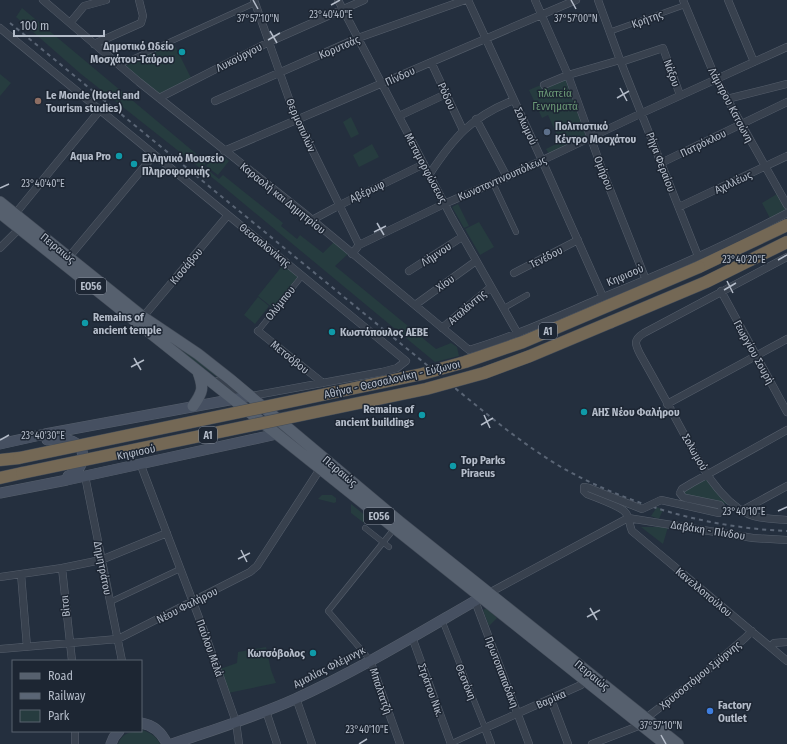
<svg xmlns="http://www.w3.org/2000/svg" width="787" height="744" font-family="'Fira Sans Condensed',sans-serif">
  <rect width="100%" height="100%" fill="#242f3e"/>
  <path fill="#263c3f" d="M22,8L206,162L204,167L219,179L223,175L283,223L281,226L297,239L300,235L323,253L334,242L348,254L335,266L436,349L451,343L457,347L459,356L435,362L219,183L81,74L16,17Z
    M173,42L191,78L159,94L125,66Z
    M0,74L11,83L0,96Z
    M565,78L586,136L549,154L546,149L560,142L548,115L542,118L529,90L543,84Z
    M351,117L359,134L351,138L343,122Z
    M372,144L379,157L359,167L353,155Z
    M217,156H223L229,161L218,175L206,166L213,158Z
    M777,194L787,210L770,218L762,203Z
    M458,204L469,226L464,228L452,207Z
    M479,222L494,247L480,255L465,229Z
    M283,265L299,277L273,308L258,296Z
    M258,297L269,306L255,324L244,315Z
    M157,332L220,375L225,383L156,333Z
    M706,479H707L731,505L685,495L683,492Z
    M322,495H332L336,498V502L334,503L318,499Z
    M351,504L372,521L364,523L351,513Z
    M657,507L663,510L659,519L651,516Z
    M641,527H668L663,544Z
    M485,609H487L497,618L489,626L483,610Z
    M266,647L271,670L276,683L228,693L220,669L237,663L238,652Z
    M141,730C150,732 156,736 160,744H118C125,730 130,734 141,730Z"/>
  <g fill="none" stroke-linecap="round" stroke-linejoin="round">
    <defs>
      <path id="pedestrian" d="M609,32L685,5
        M119,65L255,3
        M493,183L516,232
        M504,308L527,295
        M258,331L302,276
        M365,528L389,547
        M110,602L180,569
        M442,620L485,728L450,744
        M370,660L328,611L394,529"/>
      <path id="minor" d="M43,0L139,82L305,214L469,350C513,337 554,318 596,300C661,274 725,246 787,213
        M254,0L294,113L359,245
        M338,0L452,218L518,334
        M468,0L545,167L603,297
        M535,0L568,75L603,172L646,280
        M598,0L620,60L698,256
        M683,0L716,79L787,205
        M728,0L754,62
        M70,23L84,6L106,0
        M0,28L406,361L397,368L382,372L251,396
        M94,44L141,23L143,16L139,0
        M431,62L463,130
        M621,62L663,48L680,95
        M544,85L568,75L620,60
        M159,98L269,42L364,0
        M727,99L787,84
        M215,101L358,38L465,0
        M399,116L446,94
        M476,119L507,177
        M224,151L576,0
        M661,163L787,102
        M429,175C454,137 471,117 514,100
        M679,207L787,156
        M15,214L100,110
        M312,220L340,205L424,164
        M0,248L21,227
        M352,254L359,245L444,204L507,177L642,113L787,47
        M69,257L154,155
        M787,257L644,333C633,340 635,344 640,354C653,377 666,400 678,423C695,454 715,498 748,514C760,519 774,519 787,520
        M409,271L462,237
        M514,273L578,240
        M721,291L787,412
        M415,305L476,261
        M143,317L228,215
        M442,328L491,287
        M258,331L323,383
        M667,404L787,339
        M140,463L204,631L236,722L239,744
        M85,476L122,661
        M589,488L584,487V491L587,494C595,497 621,507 625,512C630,517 629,525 632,531L787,661
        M680,493L682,489L692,483L787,430
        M743,510L787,486
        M628,518L753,538L787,540
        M62,568L72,661
        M21,574L27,647
        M0,577L62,568L101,560L167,533
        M489,593L628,518
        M475,601L529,744
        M412,637L451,744
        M771,647L774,643L787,642
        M0,649L118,639L250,572L257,566L320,469
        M370,660L400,744
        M296,698L312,744
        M551,699L568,744
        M266,711L277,744
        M646,718L696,680L745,638L752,631
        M75,731V744
        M491,744L485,728L581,685L585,681
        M592,744L641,725"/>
      <path id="tertiary" d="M217,382L245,394"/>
      <path id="secondary" d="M47,440C55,439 62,438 69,440C89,445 86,470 68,476
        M0,444L45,434L251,396
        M0,493L67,480L277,434
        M141,723C153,725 162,733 167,744
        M111,744L114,737L119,731
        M172,744C213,730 255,717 295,699C361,669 424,630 487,594"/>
      <path id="primary" d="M0,202L143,317L198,354L231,380L400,522L678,744
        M0,213L665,744
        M193,406C203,392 204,388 198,372"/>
      <path id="motorway" d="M699,267L787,225
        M611,322L706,282L787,242
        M0,460L19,458
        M0,478L22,473"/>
    </defs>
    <use href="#pedestrian" stroke="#565f6c" stroke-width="6"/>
    <use href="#minor" stroke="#565f6c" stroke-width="8"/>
    <use href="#tertiary" stroke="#565f6c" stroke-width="10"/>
    <use href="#secondary" stroke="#565f6c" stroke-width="11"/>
    <use href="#primary" stroke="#414a57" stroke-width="12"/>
    <use href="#motorway" stroke="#434c59" stroke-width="13"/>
    <use href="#pedestrian" stroke="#38414e" stroke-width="5"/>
    <use href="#minor" stroke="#38414e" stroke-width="7"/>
    <use href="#tertiary" stroke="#38414e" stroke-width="9"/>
    <use href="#secondary" stroke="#465061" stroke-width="10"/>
    <use href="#primary" stroke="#56606e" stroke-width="11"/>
    <use href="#motorway" stroke="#746855" stroke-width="12"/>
    <path stroke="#5a6575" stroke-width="2" stroke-dasharray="4 4" stroke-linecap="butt" d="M10,23L472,402C500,425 529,448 561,467C628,505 709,528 787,531"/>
    <defs>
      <path id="minor-bridge" d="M589,488L642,509L661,500L719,513L723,510L720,505L686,498L683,497L680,493"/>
      <path id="motorway-bridge" d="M19,458L422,374L465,362L523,342L699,267
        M22,473L426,389L484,373L530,356L611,322"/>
    </defs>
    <use href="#minor-bridge" stroke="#565f6c" stroke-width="8" stroke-linecap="butt"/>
    <use href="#motorway-bridge" stroke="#434c59" stroke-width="13" stroke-linecap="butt"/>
    <use href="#minor-bridge" stroke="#38414e" stroke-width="7"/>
    <use href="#motorway-bridge" stroke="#746855" stroke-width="12"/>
  </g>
  <path fill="none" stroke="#b4bcc9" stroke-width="1.5" d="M253,0L258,9M571,0L576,9M331,5L340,0M270,31L277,43M268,40L280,33M620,88L627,101M617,98L629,91M0,188L9,184M377,223L384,235M374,232L386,226M778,260L787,255M727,281L733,293M724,290L736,283M134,358L141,370M131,367L144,360M484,415L490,428M481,425L493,418M0,440L9,435M778,511L787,507M241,550L247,562M238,559L250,553M590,608L597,620M587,617L600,610M661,735L666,744M359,744L367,739"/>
  <g fill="#0f9aa8" stroke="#1d2633" stroke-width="1.5">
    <circle cx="182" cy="52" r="4"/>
    <circle cx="119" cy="156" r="4"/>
    <circle cx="134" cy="164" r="4"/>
    <circle cx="85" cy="323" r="4"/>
    <circle cx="332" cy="332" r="4"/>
    <circle cx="584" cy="412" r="4"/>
    <circle cx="422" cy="415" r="4"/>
    <circle cx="453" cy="466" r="4"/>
    <circle cx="313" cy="653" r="4"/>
  </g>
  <circle fill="#8d6e63" stroke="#1d2633" stroke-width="1.5" cx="38" cy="101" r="4"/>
  <circle fill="#5c6f8a" stroke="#1d2633" stroke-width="1.5" cx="547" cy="132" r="4"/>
  <circle fill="#3f7fe0" stroke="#1d2633" stroke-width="1.5" cx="710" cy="711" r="4"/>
  <g text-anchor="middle" stroke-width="3" stroke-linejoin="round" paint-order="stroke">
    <g fill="#1d2633" stroke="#878f9c" stroke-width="1">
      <rect x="76" y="278" width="30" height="16" rx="3"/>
      <rect x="539" y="323" width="18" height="16" rx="3"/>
      <rect x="199" y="427" width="18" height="16" rx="3"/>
      <rect x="364" y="508" width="30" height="16" rx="3"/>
    </g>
    <g font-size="10" font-weight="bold" fill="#b4bcc9">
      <text x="91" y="290">ΕΟ56</text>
      <text x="548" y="335">Α1</text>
      <text x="208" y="439">Α1</text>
      <text x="379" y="520">ΕΟ56</text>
    </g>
    <g font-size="11" fill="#b4bcc9" stroke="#1d2633">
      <text transform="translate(647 19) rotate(-20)" y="4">Κρήτης</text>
      <text transform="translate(339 47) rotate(-23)" y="4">Κορυτσάς</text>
      <text transform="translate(239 57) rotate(-27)" y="4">Λυκούργου</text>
      <text transform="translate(672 73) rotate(70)" y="4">Νάξου</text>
      <text transform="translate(400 76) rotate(-24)" y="4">Πίνδου</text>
      <text transform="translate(447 96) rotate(65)" y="4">Ρόδου</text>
      <text transform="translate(731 105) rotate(62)" y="4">Λάμπρου Κατσώνη</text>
      <text transform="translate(301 125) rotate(66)" y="4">Θερμοπυλών</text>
      <text transform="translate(526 126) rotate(65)" y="4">Σολωμού</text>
      <text transform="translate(703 143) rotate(-26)" y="4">Πατρόκλου</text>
      <text transform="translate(661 162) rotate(69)" y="4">Ρήγα Φεραίου</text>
      <text transform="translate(426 168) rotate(62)" y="4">Μεταμορφώσεως</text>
      <text transform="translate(604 173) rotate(69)" y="4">Ομήρου</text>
      <text transform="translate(502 178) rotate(-24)" y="4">Κωνσταντινουπόλεως</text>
      <text transform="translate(733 182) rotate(-25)" y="4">Αχιλλέως</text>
      <text transform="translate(367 191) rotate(-26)" y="4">Αβέρωφ</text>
      <text transform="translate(283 198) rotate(39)" y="4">Καραολή και Δημητρίου</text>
      <text transform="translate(265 245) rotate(39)" y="4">Θεσσαλονίκης</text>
      <text transform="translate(58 248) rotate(39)" y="4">Πειραιώς</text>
      <text transform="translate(436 254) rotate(-33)" y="4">Λήμνου</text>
      <text transform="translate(546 257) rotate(-27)" y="4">Τενέδου</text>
      <text transform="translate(186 266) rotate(-50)" y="4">Κισσάβου</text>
      <text transform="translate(625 275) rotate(-23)" y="4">Κηφισού</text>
      <text transform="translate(445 283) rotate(-36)" y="4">Χίου</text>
      <text transform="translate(280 303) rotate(-51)" y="4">Ολύμπου</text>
      <text transform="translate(467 307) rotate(-41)" y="4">Αταλάντης</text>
      <text transform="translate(754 352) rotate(61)" y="4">Γεωργίου Σουρή</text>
      <text transform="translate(290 357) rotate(39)" y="4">Μετσόβου</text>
      <text transform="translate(392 379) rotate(-13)" y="4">Αθήνα - Θεσσαλονίκη - Εύζωνοι</text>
      <text transform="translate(136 452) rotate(-12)" y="4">Κηφισού</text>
      <text transform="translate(695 452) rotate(60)" y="4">Σολωμού</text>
      <text transform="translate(340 471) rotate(40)" y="4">Πειραιώς</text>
      <text transform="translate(708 530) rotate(9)" y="4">Δαβάκη - Πίνδου</text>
      <text transform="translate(103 568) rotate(79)" y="4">Δημητράτου</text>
      <text transform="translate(704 592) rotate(40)" y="4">Κανελλοπούλου</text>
      <text transform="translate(187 605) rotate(-27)" y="4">Νέου Φαλήρου</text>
      <text transform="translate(65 606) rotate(-95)" y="4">Βίτσι</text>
      <text transform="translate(210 648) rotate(70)" y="4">Παύλου Μελά</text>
      <text transform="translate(329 667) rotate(-27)" y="4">Αμαλίας Φλέμινγκ</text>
      <text transform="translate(502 672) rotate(69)" y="4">Πρωτοπαπαδάκη</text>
      <text transform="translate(592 675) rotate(39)" y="4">Πειραιώς</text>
      <text transform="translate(700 675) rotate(-39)" y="4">Χρυσοστόμου Σμύρνης</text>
      <text transform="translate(466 682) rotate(68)" y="4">Θεοτόκη</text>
      <text transform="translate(431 690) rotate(70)" y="4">Στράτου Νικ.</text>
      <text transform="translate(381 691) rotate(71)" y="4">Μπαλτατζή</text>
      <text transform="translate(551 699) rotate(-24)" y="4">Βαρίκα</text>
    </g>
    <g font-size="11" font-weight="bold" fill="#b4bcc9" stroke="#1d2633" text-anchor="start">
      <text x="174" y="50" text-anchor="end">Δημοτικό Ωδείο<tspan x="174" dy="13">Μοσχάτου-Ταύρου</tspan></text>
      <text x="46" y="99">Le Monde (Hotel and<tspan x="46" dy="13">Tourism studies)</tspan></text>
      <text x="555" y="130">Πολιτιστικό<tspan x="555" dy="13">Κέντρο Μοσχάτου</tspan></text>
      <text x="111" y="160" text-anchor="end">Aqua Pro</text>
      <text x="142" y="162">Ελληνικό Μουσείο<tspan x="142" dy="13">Πληροφορικής</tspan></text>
      <text x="93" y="321">Remains of<tspan x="93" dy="13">ancient temple</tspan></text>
      <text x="340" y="336">Κωστόπουλος ΑΕΒΕ</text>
      <text x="414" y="413" text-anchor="end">Remains of<tspan x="414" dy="13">ancient buildings</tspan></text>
      <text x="592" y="416">ΑΗΣ Νέου Φαλήρου</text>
      <text x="461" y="464">Top Parks<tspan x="461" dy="13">Piraeus</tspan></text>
      <text x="305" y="657" text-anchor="end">Κωτσόβολος</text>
      <text x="718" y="709">Factory<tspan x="718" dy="13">Outlet</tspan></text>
    </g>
    <g font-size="11" fill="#6b9a76" stroke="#1d2633">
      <text x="555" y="97">πλατεία<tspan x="555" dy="13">Γεννηματά</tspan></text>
    </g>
  </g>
  <g font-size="10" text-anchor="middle" fill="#b4bcc9" stroke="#1d2633" stroke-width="3" stroke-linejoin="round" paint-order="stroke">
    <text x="331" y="18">23°40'40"E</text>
    <text x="258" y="22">37°57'10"N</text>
    <text x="576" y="22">37°57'00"N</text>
    <text x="43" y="187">23°40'40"E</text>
    <text x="744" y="263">23°40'20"E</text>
    <text x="43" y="439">23°40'30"E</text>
    <text x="744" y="515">23°40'10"E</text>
    <text x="661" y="729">37°57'10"N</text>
    <text x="367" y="733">23°40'10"E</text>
  </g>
  <rect x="12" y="660" width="130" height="72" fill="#1d2633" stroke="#59626f"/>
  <rect x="20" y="673" width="20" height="6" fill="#56606e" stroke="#59626f"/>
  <text x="48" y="680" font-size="12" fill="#b4bcc9">Road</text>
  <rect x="20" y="693" width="20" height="6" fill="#5a6575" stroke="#59626f"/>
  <text x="48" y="700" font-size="12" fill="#b4bcc9">Railway</text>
  <rect x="20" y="710" width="20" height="12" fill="#263c3f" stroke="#59626f"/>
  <text x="48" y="720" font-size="12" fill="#b4bcc9">Park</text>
  <path d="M14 30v6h90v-6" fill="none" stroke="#b4bcc9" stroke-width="2"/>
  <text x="20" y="30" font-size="12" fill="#b4bcc9" stroke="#1d2633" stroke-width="3" paint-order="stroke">100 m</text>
</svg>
